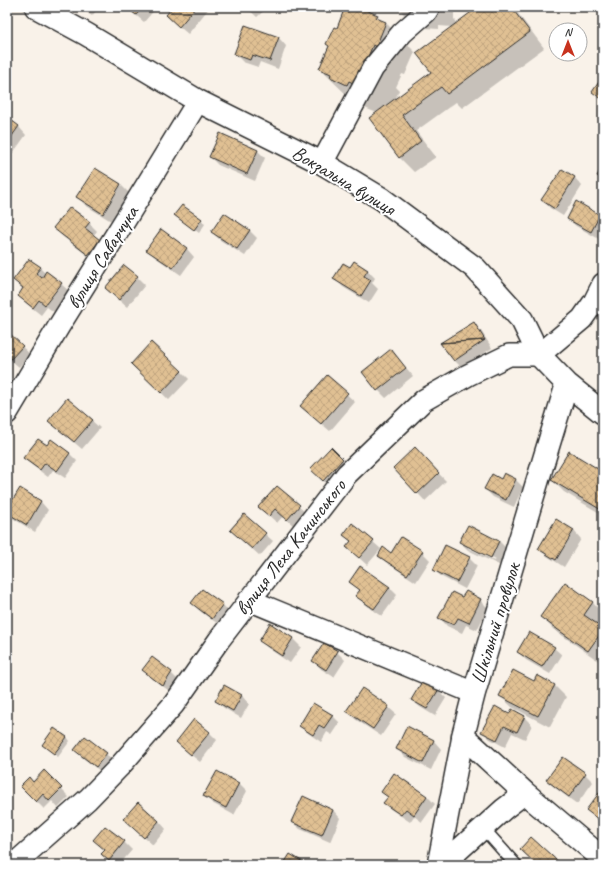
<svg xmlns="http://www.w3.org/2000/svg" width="610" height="872" font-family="Caveat,sans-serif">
  <defs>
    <pattern id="building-cross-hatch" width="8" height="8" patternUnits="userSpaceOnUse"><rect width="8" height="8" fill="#e0c093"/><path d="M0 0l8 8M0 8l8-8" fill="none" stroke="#c0a57f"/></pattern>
  </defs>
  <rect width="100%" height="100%" fill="#f9f2e9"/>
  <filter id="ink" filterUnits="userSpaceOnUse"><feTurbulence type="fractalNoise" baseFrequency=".025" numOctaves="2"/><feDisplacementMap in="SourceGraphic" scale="8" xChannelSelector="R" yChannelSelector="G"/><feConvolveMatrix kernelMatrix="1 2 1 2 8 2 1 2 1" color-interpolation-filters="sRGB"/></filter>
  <g filter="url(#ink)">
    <path fill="#0003" fill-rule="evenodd" d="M79,7H99L92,16Z
      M126,7H157L144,22Z
      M174,7H210L188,34L175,23Z
      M246,7H268L257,17Z
      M397,7H454V19L456,21V25L479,7H513L544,48L462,108L456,102L416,131L436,157L414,172L399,157L377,113L360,106L350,98L320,69L337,29L359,12L377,16L383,22L386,23L415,52L405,75L402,74L396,87L399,90L395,100L432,72L452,27L439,26V29L425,28L422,25H414Z
      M246,26L279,38L286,46L278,69L260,62L258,67L243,62L235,54Z
      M7,118L19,127L26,135L13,153L7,148Z
      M257,150L265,158L255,181L218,165L210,157Z
      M95,169L121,185L129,193L111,221L85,205L78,197Z
      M562,170L575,178L582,186L563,216L550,208L543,200Z
      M182,206L205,224L199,233L176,215Z
      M600,215L603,219V231L599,239L576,226L568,219Z
      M89,223L97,231L93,236L107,249L96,262L62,236L55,228Z
      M249,230L257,238L245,256L220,240L212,232Z
      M161,231L187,249L194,257L181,275L155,257L148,250Z
      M124,266L137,277L145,285L127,307L114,296L106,288Z
      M40,268L46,274L61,284L69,291L54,312L47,307L41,315L27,304L19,296L24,290L14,280Z
      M350,269L367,270L375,278L372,283L378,289L369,303L343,287L335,279Z
      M474,323L481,331L492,348L462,368L454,360Z
      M7,333L30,354L19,367L7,357Z
      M391,350L398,358L413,376L386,398L378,390Z
      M181,371L189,379L169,400L140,372Z
      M603,375V387L599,383Z
      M327,376L355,402L330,431L309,413Z
      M92,421L100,428L82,449L57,428Z
      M47,446L69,453L77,461L65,478L53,470L48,477L33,466L25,458Z
      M331,449L350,467L331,488L319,477Z
      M415,449L446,481L425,501L394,468Z
      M603,473V515L564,492L552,480Z
      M501,480H516L523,487L514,507L493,497L485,489Z
      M277,487L307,514L295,527L283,516L277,523L260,507Z
      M20,489L41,502L48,510L35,532L14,519L7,512Z
      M556,520L574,531L581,539L564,567L547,556L539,548Z
      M265,534L273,541L260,556L239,537Z
      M344,535L373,542L381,549L367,565L347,547L351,542Z
      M401,538L422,552L430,560L416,582L387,563L379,556L391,554Z
      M499,541L507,549L499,565L468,550L460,542ZM468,545L496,559L495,561L468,548Z
      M469,558L477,566L465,589L442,577L434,570Z
      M350,582L389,587L397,595L382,616L364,604L357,596L360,591Z
      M566,584L593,603L603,614V616L597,625L603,629V657L600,662L553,629L542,617Z
      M202,590L223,605L230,613L221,626L200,611L192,603Z
      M463,599L480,600L488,608L477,630L466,625L462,633L447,626L440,618Z
      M270,625L293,639L301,647L290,663L268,648L260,640Z
      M325,644L337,652L345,660L334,677L321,669L314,661Z
      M554,648L562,655L550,674L526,660L518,652Z
      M152,659L171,673L179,681L171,692L151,678L144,670Z
      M423,681L438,690L446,698L435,716L420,707L412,700Z
      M554,685L566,697L550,727L512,707L500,696Z
      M224,686L242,696L249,704L241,718L224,708L216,700Z
      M388,707L396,714L381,736L355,719L348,711Z
      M512,711L524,717L532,725L525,739L512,733L505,747L490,739L483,732L510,715Z
      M332,715L340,723L332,735L327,732L321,742L308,733L300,726Z
      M408,727L434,741L441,749L431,770L405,757L397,749Z
      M209,732L217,740L200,762L185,750L177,742Z
      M67,737L70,741L58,757L43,745Z
      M75,750L106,754L114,762L104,774L83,758Z
      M44,772L69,797L58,808L52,801L44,809L21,786L33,783Z
      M217,772L239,783L247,791L234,815L212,803L205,796Z
      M395,774L427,796L435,804L422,822L414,816L410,822L392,810L385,803L388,798L383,792Z
      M585,774L593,782L577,804L555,788L547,780Z
      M333,810L340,818L330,842L300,829L292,822Z
      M159,821L166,829L153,845L132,827Z
      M7,833L11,838L7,842Z
      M95,840L124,842L132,850L119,865H114L102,854L106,850Z"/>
    <path fill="url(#building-cross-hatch)" stroke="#2b2b2b" d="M126,7H143L136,15Z
      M173,7H196L179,27L166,15Z
      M345,7H349L358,11L360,8L378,15L376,18L386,22L376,47L373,45L367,59L370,60L359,86L349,81L347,85L330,77L331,74L319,69L329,46L326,44L334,27L337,28Z
      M478,7H511L530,32L447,94L441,87L402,115L421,141L399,158L369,118L431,72L416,53Z
      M245,25L279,37L270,61L252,55L250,60L234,54Z
      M603,76V100L592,92Z
      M7,117L19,126L7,143Z
      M220,133L258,150L247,174L209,157Z
      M603,165V179L597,176Z
      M95,168L121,184L103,214L76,197Z
      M562,169L575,177L555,209L541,200Z
      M576,201L600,215L591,232L567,219Z
      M182,205L202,219L194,230L174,215Z
      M70,207L90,222L85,228L100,240L88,255L53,228Z
      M224,213L250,230L237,249L211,232Z
      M161,229L187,248L173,268L146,250Z
      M29,259L41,267L36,273L42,278L46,271L62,283L45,305L39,300L33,308L18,296L23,288L13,280Z
      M354,261L368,270L364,276L371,280L361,296L333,279L343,263L350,267Z
      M124,265L138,276L119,300L105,288Z
      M474,322L485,340L440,343Z
      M7,331L23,346L10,360L7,357Z
      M485,340L454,361L440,343Z
      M151,342L182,371L161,393L131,364Z
      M391,349L406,368L377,391L362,372Z
      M327,375L348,393L321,424L300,406Z
      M67,398L93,420L74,442L48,421Z
      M38,439L47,445L51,439L70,453L57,471L45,463L40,470L23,458Z
      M331,447L343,459L323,481L310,469Z
      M415,447L439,473L417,494L393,468Z
      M569,451L603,472V511L551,480Z
      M504,473L516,479L506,500L484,489L492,474L501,479Z
      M277,486L300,505L287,520L275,509L269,516L258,507Z
      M20,488L41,501L27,525L7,513V509Z
      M244,514L266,533L252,549L230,530Z
      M556,519L574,530L556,560L538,549Z
      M352,523L374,541L359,558L346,547L351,541L343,535Z
      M468,525L499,541L491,558L459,542Z
      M401,537L423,551L407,575L378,556L383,547L391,553Z
      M445,545L470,557L457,582L433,570Z
      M360,566L390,587L374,609L355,596L360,590L349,582Z
      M565,582L593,602L584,615L603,628V630L588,651L540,617Z
      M202,589L223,604L212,619L191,603Z
      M466,591L481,599L469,623L458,618L454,625L438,618L452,592L462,597Z
      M270,623L293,638L282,656L259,641Z
      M529,632L555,647L542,667L517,652Z
      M324,643L338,651L326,670L312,661Z
      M152,657L172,672L163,686L142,670Z
      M513,670L534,681L537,675L555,685L538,716L499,696Z
      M423,680L439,689L427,709L411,700Z
      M224,685L242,695L233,711L215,701Z
      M362,688L389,706L373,729L346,711Z
      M313,703L333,715L324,728L319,725L313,735L299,726Z
      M495,706L509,714L512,709L525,716L517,732L504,726L497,740L481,732Z
      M194,719L210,732L191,755L176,742Z
      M407,726L434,740L423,763L396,749Z
      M54,728L67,737L54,754L42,745Z
      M85,736L107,753L96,767L74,750Z
      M563,757L586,773L569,797L546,780Z
      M44,770L62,788L49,801L43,794L36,802L20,786L29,777L33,782Z
      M217,771L239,783L226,808L203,796Z
      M394,773L427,796L414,815L406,809L401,815L383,803L388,797L381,792Z
      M603,788V823L586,810Z
      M303,796L333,810L322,835L291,822Z
      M138,802L159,821L144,838L123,819Z
      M105,826L125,841L109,861L101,854L105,850L93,840Z
      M531,837L562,865H537L520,849Z
      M290,854L308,865H283Z"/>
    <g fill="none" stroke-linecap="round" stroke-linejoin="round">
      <defs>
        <path id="lane" d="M483,828L516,865"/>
        <path id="street" d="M322,163L373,68L402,33L426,12L429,7
          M7,413L59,326L127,217L198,101
          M249,600L474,693
          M13,865L88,799L119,767L174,704L219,640L347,474L424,400L468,375L509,355H539L582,319L594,302L603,284
          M438,865L463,736
          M442,865L504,809L525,793"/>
        <path id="secondary" d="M36,7L86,34L198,101L322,163L382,199L475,268L522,320L539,355L567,384L603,413
          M567,384L545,456L474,693L463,736L525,793L603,859"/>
      </defs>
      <use href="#lane" stroke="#2b2b2b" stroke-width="14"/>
      <use href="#street" stroke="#2b2b2b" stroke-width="24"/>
      <use href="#secondary" stroke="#2b2b2b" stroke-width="25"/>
      <use href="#lane" stroke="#fff" stroke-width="11"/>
      <use href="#street" stroke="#fff" stroke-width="21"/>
      <use href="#secondary" stroke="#fff" stroke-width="22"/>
    </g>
  </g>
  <g text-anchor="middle" stroke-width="4" stroke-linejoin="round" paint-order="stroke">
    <g font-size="20" fill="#2b2b2b" stroke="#fff">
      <text transform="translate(344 180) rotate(31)" y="7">Вокзальна вулиця</text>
      <text transform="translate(102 257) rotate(-58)" y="7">вулиця Саварчука</text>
      <text transform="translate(290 547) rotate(-52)" y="7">вулиця Леха Качинського</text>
      <text transform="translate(495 623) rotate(-73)" y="7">Шкільний провулок</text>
    </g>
  </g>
  <rect width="610" height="872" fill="none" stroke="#fff" stroke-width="24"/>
  <rect x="12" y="12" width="586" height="848" fill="none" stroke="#2b2b2b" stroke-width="1.5" filter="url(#ink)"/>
  <g transform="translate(568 42)"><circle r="19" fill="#ffffff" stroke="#aaaaaa"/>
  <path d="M0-3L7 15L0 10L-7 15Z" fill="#c8321e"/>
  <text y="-6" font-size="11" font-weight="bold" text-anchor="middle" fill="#2b2b2b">N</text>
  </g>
</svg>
